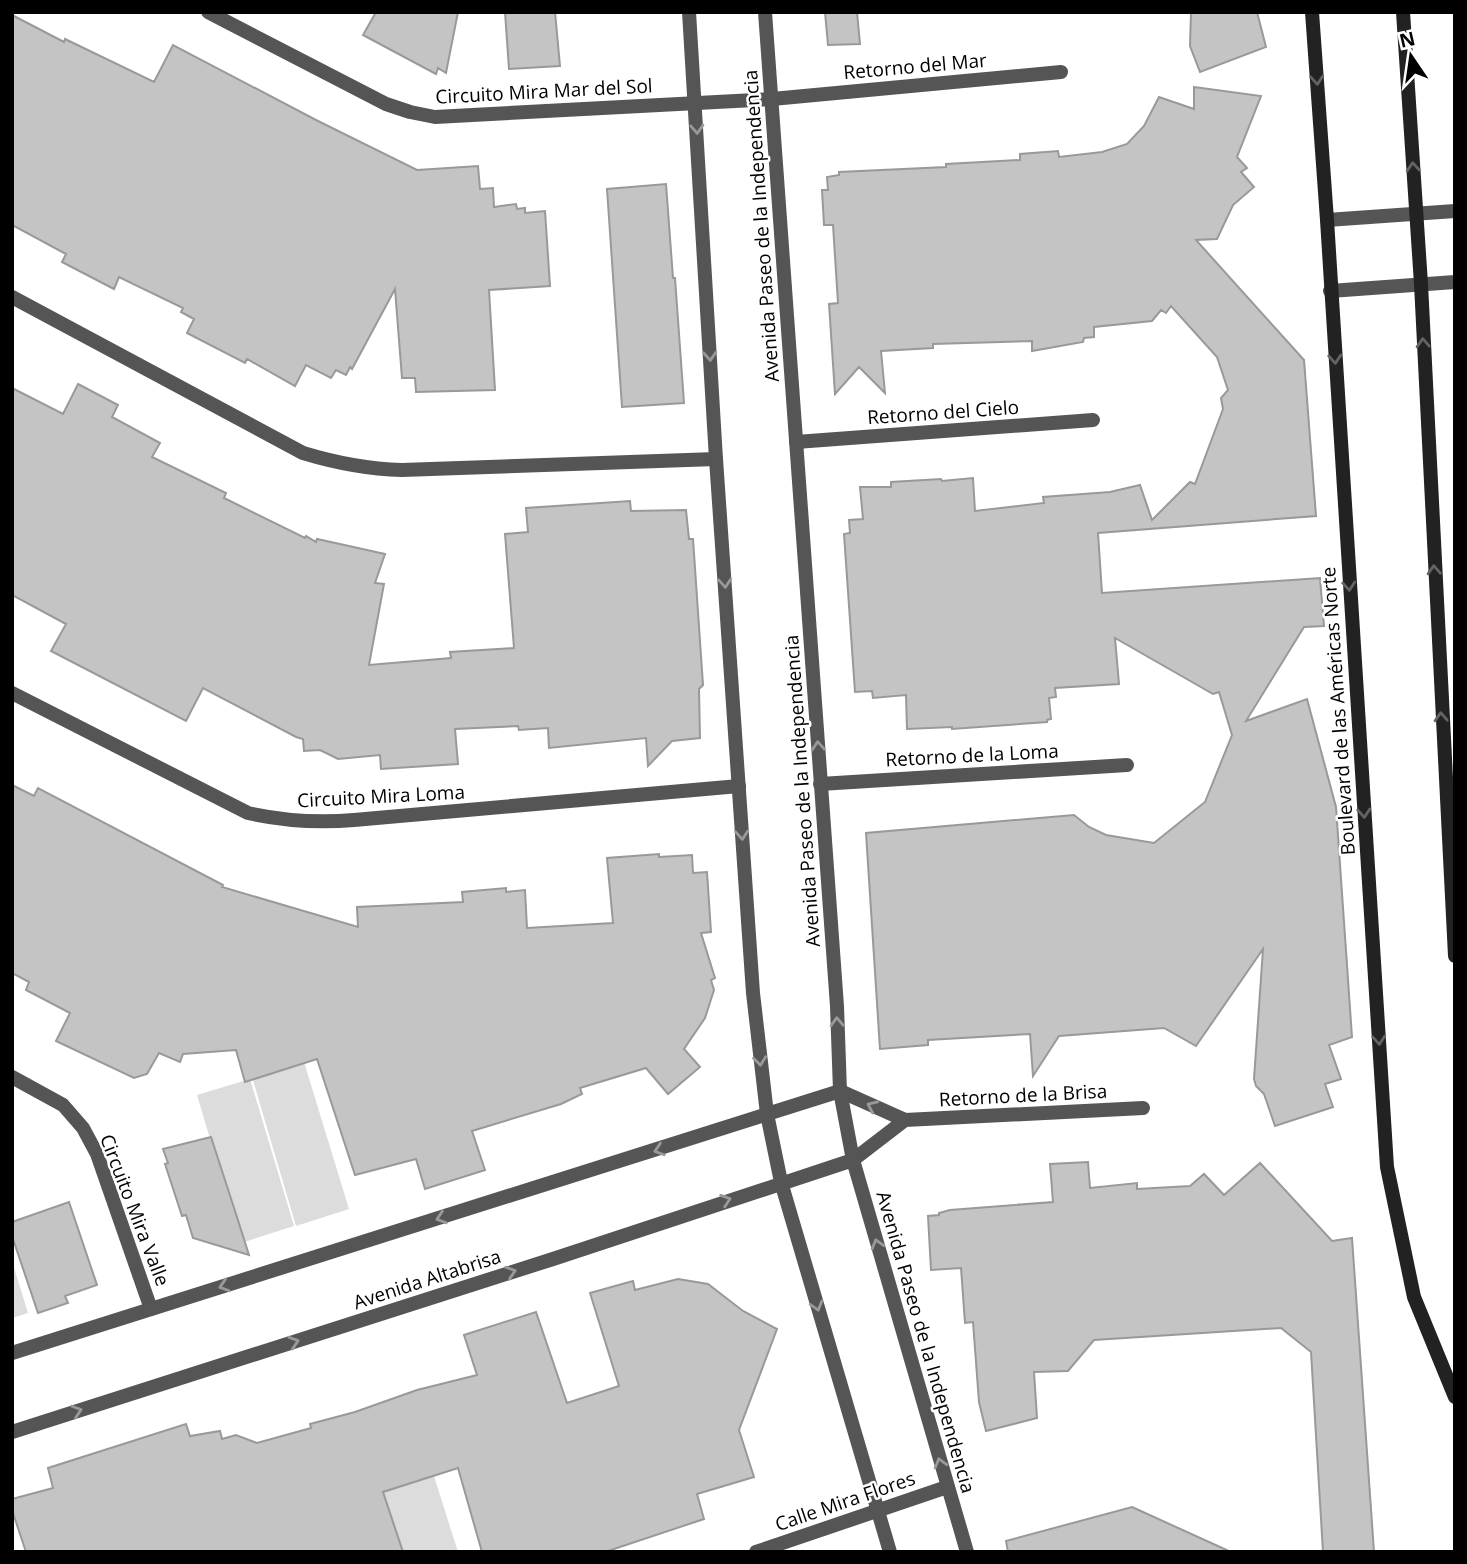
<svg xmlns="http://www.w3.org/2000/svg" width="1467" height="1564" font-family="'Open Sans',sans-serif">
  <rect width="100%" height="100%" fill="#fff"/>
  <path fill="#dcdcdc" d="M304,1062L349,1209L296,1226L252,1077Z
    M250,1079L294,1226L241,1243L197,1095Z
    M12,1261L28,1313L12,1318Z
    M433,1473L458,1552H399L380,1491Z"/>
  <path fill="#c4c4c4" stroke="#999" stroke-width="2" d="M376,12H458L446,73L438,68L436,74L363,35Z
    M505,12H555L560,66L509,69Z
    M825,12H857L860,44L828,45Z
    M1191,12H1257L1266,47L1200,72L1190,46Z
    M12,15L64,42L65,39L154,82L173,45L316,120L417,170L478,166L480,189L493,188L494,207L516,204L517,209L525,208V213L545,211L550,286L489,290L495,390L416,392L415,378H402L395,289L352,369L350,367L346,375L336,370L331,378L306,365L295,386L247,359L245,363L187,333L194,319L181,312L183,308L119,277L114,289L62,262L66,254L12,225Z
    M1194,87L1261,96L1237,157L1247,168L1241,172L1254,187L1233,205L1217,239L1196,240L1304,360L1316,516L1098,533L1102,593L1320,578L1324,626L1304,627L1246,721L1307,699L1336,807L1352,1037L1329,1045L1341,1079L1325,1084L1333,1107L1275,1126L1264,1094L1256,1086L1254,1079L1263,949L1196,1046L1164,1028L1059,1036L1033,1076L1030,1034L928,1040V1045L880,1049L866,833L1074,815L1089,827L1106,835L1154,843L1205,802L1232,735L1219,692L1213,694L1115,638L1119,684L1055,688L1056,697L1049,698L1051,719L1047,720V722L952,729V727L907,729L906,695L873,698L872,691L855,692L844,534L850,533L849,520L863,519L860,487H891V482L941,479L942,481L973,478L975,511L1044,503L1043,497L1110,492L1140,485L1152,520L1190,482L1195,484L1223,409L1221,398L1228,390L1217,357L1171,306L1166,313L1161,310L1152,321L1094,327V337L1084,338L1083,342L1032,351V341L933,344V348L881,351L885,393L859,367L835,394L829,304L838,303L833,225H824L822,190H828L827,177L839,175V172L946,167V164L1020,160V154L1058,151L1059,157L1102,152L1127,144L1144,126L1159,97L1194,109Z
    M666,184L673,278H675L684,403L622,407L607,189Z
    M78,384L118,405L112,417L160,443L152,457L226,493L224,498L305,538L306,536L316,542L317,539L385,554L375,583L384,584L369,665L451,658L450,652L514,648L505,534L528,532L526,508L630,501L631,511L686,510L689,539H693L703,685L699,689L700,738L672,741L648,766L646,738L549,748L548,728L519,730L518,726L455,729L458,764L381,769L380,755L338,759L320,750L304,751L303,739L296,737L203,688L186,721L51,651L66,624L12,595V388L63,414Z
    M12,785L34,796L38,788L223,885L222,887L358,927L357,907L463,902L462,892L506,888V892L525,890L527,928L613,923L607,858L659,854V857L692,855L693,873L707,872L711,932L701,933L715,978L711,980L714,990L705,1018L684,1049L700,1067L668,1094L646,1068L580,1088L582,1094L561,1104L472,1131L485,1170L425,1189L416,1159L355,1175L317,1059L245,1082L236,1050L183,1054L180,1062L159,1053L147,1074L134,1078L56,1041L70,1013L26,990L29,982L12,973Z
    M211,1137L236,1214L249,1255L193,1238L186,1215L182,1216L165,1164L168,1163L163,1149Z
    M1088,1162L1090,1188L1137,1183V1189L1190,1186L1204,1174L1224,1195L1260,1163L1332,1241L1352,1238L1374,1552H1323L1311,1352L1281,1328L1094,1340L1068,1371L1034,1372L1037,1418L986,1431L979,1402L973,1322L965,1323L961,1268L931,1270L928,1216L939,1215V1213L950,1210L1053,1202L1050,1164Z
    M69,1202L97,1285L65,1296L68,1303L38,1313L12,1236V1222Z
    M678,1279L708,1284L743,1311L777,1329L739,1430L754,1477L697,1494L704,1519L605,1552H482L458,1468L383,1492L403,1552H26L12,1510V1499L53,1488L48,1468L186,1424L190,1436L220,1431L222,1439L236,1435L257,1443L311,1428L310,1424L355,1412L417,1390L477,1375L464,1335L536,1312L567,1403L619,1386L590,1293L633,1281L635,1290Z
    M1132,1507L1231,1552H1008L1006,1541Z"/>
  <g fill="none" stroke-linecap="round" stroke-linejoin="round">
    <path stroke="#555" stroke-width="14" d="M208,12L386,104L410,112L435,117L772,99L1061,72
      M12,297L303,453C336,463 367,469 402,470L716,459
      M796,442L1093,420
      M12,693L248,813C284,821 318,823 354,820L739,786
      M820,784L1127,765
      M12,1077L63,1105L83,1128L97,1154L151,1309
      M840,1091L905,1120L1143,1108
      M853,1160L905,1120
      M756,1552L947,1487"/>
    <path stroke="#555" stroke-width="14" d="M689,12L716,459L753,993L767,1114L781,1182L890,1552
      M765,12L837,1006L840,1091L853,1160L967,1552
      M1327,220L1455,211
      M1330,291L1455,282
      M12,1353L840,1091
      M12,1432L553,1259L853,1160"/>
    <path stroke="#222" stroke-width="14" d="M1312,12L1327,220L1387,1167L1414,1297L1455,1397
      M1403,12L1421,284L1455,956"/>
  </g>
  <defs><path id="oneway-chevron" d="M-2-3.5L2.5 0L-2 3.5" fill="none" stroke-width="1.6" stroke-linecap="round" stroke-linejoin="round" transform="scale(1.75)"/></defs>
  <g stroke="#646464">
    <use href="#oneway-chevron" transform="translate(1317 80) rotate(86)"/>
    <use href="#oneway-chevron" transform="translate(1413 167) rotate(-94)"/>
    <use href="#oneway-chevron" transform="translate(1423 343) rotate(-93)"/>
    <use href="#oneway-chevron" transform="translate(1335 359) rotate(86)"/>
    <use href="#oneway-chevron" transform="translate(1434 570) rotate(-93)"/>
    <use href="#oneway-chevron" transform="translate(1349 586) rotate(86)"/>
    <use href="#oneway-chevron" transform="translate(1441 717) rotate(-93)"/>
    <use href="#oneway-chevron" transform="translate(1364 813) rotate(86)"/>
    <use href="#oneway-chevron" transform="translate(1379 1040) rotate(86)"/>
  </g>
  <g stroke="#999">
    <use href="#oneway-chevron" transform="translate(697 129) rotate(87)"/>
    <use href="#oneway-chevron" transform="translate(710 356) rotate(87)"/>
    <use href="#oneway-chevron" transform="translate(725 583) rotate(86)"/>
    <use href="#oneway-chevron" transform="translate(818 746) rotate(-94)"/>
    <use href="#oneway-chevron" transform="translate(742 835) rotate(86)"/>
    <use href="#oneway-chevron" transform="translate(837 1022) rotate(-92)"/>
    <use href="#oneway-chevron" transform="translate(760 1061) rotate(83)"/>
    <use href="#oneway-chevron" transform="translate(872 1106) rotate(-156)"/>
    <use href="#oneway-chevron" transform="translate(659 1150) rotate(162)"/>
    <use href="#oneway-chevron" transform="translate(726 1200) rotate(-19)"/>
    <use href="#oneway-chevron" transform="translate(441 1218) rotate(162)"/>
    <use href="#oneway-chevron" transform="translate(877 1244) rotate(-106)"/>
    <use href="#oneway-chevron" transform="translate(511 1272) rotate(-18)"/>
    <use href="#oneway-chevron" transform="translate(224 1286) rotate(162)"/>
    <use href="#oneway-chevron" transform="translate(817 1306) rotate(74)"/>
    <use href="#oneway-chevron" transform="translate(294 1342) rotate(-18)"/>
    <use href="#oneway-chevron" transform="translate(77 1411) rotate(-18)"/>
    <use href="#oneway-chevron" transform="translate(940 1463) rotate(-106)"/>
  </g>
  <g text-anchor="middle" stroke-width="5" stroke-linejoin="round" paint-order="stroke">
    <g font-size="19" fill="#000" stroke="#fff">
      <text transform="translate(915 66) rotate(-5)" y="7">Retorno del Mar</text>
      <text transform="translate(544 91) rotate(-3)" y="7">Circuito Mira Mar del Sol</text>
      <text transform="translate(761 226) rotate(-94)" y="7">Avenida Paseo de la Independencia</text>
      <text transform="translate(943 412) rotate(-4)" y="7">Retorno del Cielo</text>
      <text transform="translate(1338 711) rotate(-94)" y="7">Boulevard de las Américas Norte</text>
      <text transform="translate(972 755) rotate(-3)" y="7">Retorno de la Loma</text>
      <text transform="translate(802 791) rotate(-94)" y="7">Avenida Paseo de la Independencia</text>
      <text transform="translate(381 796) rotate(-3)" y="7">Circuito Mira Loma</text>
      <text transform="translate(1023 1095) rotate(-3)" y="7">Retorno de la Brisa</text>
      <text transform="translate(135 1210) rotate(69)" y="7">Circuito Mira Valle</text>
      <text transform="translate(427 1279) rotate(-18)" y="7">Avenida Altabrisa</text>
      <text transform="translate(926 1342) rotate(74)" y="7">Avenida Paseo de la Independencia</text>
      <text transform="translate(845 1501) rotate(-19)" y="7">Calle Mira Flores</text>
    </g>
  </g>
  <rect width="1467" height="1564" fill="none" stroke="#000000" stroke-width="28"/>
  <g transform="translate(1411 56) rotate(347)" stroke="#ffffff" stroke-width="5" paint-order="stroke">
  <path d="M0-5L12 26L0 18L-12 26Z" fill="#000000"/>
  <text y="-10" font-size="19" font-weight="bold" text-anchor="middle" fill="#000000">N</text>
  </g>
</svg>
